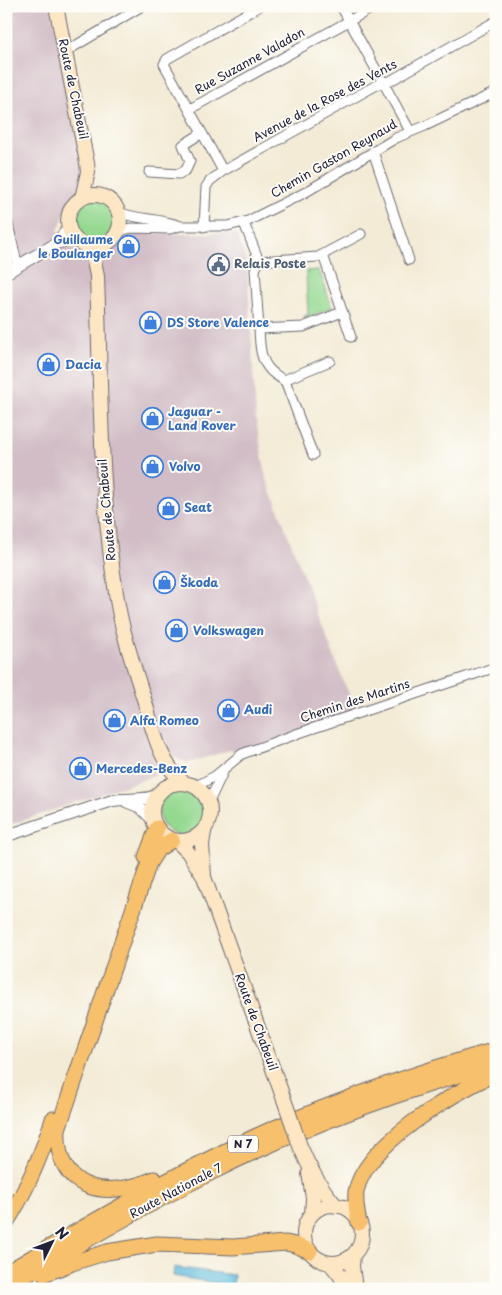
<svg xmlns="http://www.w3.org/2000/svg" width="502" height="1295" font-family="'Playpen Sans',sans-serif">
  <rect width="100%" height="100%" fill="#fdfcf7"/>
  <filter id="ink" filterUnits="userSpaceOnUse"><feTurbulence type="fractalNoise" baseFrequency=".02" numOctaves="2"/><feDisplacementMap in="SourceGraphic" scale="10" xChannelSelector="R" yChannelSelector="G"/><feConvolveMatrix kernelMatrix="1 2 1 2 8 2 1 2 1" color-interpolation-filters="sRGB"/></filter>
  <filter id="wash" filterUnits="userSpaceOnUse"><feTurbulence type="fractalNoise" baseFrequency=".0096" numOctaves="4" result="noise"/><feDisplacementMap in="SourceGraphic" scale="20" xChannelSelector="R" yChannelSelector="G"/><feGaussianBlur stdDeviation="1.12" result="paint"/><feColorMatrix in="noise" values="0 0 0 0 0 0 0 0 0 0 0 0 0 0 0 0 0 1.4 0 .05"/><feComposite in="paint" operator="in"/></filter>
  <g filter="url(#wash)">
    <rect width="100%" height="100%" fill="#f3ebd5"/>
    <path fill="#d2bdc6" d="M6,6H51L85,166L81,189L71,199L58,230L66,248L79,249L87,256L106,253L114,249L130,234L237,233L247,264L256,420L266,477L344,683L359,713L242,754L230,750L188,763L174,757L154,732L148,733L157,775L6,826Z"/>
    <path fill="#95d991" stroke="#5c7e66" d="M73 220a21 21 0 1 1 42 0a21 21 0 1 1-42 0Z
      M319,270L332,308L304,318V316L308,315L306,271Z
      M159 812a23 23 0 1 1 46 0a23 23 0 1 1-46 0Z"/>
    <path fill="#5dbbdb" stroke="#406e8b" d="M174,1267L234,1275L233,1286L173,1276Z"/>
  </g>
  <g filter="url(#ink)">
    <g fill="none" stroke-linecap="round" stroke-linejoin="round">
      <defs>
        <path id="minor" d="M341,6L410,131
          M65,52L142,6
          M190,109L376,6
          M373,151L409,260
          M223,171L164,64L167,59L260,6
          M149,172L179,174L186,170L190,161L183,145L202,133
          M118,212C138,220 161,218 180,226
          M6,216L18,267
          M244,223L259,261L318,257L361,234
          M204,227L206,187L210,181L223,171L382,82L390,81L496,21
          M117,232L131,228L170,229L180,226H228L248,221L306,192L396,138L425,126L496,92
          M323,255L351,337
          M259,261L255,270L259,329L303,327L342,312
          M259,329C260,343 259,359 271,371C276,376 282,378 286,383L313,455
          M284,380L330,361
          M192,785L200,784L215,776L242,754L299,733L496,667
          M209,802L223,772"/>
        <path id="tertiary" d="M57,243L76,239
          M6,273L57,243L69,227
          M127,802L140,807L153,820
          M6,836L111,801C126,797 143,802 158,795"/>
        <path id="secondary" d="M56,6L87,163L88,172L82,198
          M68 221a26 26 0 1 1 52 0a26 26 0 1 1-52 0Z
          M87,245L94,261L97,276C101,382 99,488 116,593C121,629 133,664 144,699C153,729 159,763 184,783
          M152 812a29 29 0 1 1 58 0a29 29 0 1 1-58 0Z
          M204,832L202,844L204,877
          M178,842L188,852L204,877L287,1108
          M300,1146C309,1168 320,1187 336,1206
          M309,1173L313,1198L312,1214
          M304 1234a29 29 0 1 1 58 0a29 29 0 1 1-58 0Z
          M353,1255L352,1266L355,1289
          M330,1263L339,1274L348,1289"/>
        <path id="trunk" d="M146,857L157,828
          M154,1179C107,1200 55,1192 58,1129L149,863L158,849L172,840
          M6,1223C27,1190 41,1156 53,1119
          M359,1223C357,1213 355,1202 356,1192C364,1145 455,1092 496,1073
          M6,1273C92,1222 179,1171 270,1130C344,1098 419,1072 496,1050
          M44,1274L72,1263L107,1252L157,1244L233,1247L286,1243L295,1245L310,1251
          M6,1287C74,1247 142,1207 212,1172C303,1126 398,1092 496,1064"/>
      </defs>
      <use href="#minor" stroke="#6b6871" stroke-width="11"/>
      <use href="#tertiary" stroke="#6b6871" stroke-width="13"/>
      <use href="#secondary" stroke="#6b6871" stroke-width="16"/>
      <use href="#trunk" stroke="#6b6871" stroke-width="17"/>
      <use href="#minor" stroke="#fff" stroke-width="9"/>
      <use href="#tertiary" stroke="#fff" stroke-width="11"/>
      <use href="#secondary" stroke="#fce6c4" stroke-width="14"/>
      <use href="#trunk" stroke="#f7c06c" stroke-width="15"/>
      <defs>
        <path id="secondary-bridge" d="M287,1108L300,1146"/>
      </defs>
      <use href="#secondary-bridge" stroke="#6b6871" stroke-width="16" stroke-linecap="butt"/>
      <use href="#secondary-bridge" stroke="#fce6c4" stroke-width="14"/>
    </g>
  </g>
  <defs>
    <symbol id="shop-ring" viewBox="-11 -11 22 22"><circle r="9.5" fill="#fdfcf7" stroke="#3f7fe0" stroke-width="1.5"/><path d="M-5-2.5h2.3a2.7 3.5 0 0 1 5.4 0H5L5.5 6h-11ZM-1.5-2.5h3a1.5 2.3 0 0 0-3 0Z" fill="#3f7fe0"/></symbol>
    <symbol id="civic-ring" viewBox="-11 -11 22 22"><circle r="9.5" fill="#fdfcf7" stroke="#5c6f8a" stroke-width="1.5"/><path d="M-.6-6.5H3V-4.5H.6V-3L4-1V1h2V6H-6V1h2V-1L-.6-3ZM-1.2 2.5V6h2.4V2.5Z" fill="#5c6f8a"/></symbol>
  </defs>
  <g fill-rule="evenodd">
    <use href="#shop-ring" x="116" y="234" width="25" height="25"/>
    <use href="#civic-ring" x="206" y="252" width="25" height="25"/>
    <use href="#shop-ring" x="138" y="310" width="25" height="25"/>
    <use href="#shop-ring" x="36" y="352" width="25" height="25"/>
    <use href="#shop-ring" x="140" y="406" width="25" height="25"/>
    <use href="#shop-ring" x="140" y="454" width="25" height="25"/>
    <use href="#shop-ring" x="156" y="496" width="25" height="25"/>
    <use href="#shop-ring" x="152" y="570" width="25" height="25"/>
    <use href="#shop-ring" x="164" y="618" width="25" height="25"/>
    <use href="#shop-ring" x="216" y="698" width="25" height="25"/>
    <use href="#shop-ring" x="102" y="708" width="25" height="25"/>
    <use href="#shop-ring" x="68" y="756" width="25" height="25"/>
  </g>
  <g text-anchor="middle" stroke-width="4" stroke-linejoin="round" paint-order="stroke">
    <rect fill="#fdfcf7" stroke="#646373" stroke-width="1" x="228" y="1135.5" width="30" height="17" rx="4"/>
    <g font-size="11" font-weight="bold" fill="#22223b">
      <text x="243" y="1148">N 7</text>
    </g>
    <g font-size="12" fill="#22223b" stroke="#fdfcf7">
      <text transform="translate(250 61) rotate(-29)" y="4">Rue Suzanne Valadon</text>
      <text transform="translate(73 89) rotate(78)" y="4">Route de Chabeuil</text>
      <text transform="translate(325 101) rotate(-28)" y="4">Avenue de la Rose des Vents</text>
      <text transform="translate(334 159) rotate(-30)" y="4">Chemin Gaston Reynaud</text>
      <text transform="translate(107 510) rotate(-95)" y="4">Route de Chabeuil</text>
      <text transform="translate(355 701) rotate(-18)" y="4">Chemin des Martins</text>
      <text transform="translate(256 1022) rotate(70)" y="4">Route de Chabeuil</text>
      <text transform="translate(176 1191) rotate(-28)" y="4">Route Nationale 7</text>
    </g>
    <g font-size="12" font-weight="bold" fill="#366cbe" stroke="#fdfcf7" text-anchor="start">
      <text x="113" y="244" text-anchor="end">Guillaume<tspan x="113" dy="14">le Boulanger</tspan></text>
      <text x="167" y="327">DS Store Valence</text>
      <text x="65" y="369">Dacia</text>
      <text x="168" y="416">Jaguar -<tspan x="168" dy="14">Land Rover</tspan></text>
      <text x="169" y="471">Volvo</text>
      <text x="184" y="512">Seat</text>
      <text x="180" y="587">Škoda</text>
      <text x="193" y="635">Volkswagen</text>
      <text x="244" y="714">Audi</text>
      <text x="130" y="725">Alfa Romeo</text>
      <text x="96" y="773">Mercedes-Benz</text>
    </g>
    <g font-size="12" font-weight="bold" fill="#4e5e75" stroke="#fdfcf7" text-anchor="start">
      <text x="234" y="268">Relais Poste</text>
    </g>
  </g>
  <rect width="502" height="1295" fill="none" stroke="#fdfcf7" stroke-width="25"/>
  <g transform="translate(52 1242) rotate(48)" stroke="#fdfcf7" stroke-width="4" paint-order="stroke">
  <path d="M0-4L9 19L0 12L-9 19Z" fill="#22223b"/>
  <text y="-8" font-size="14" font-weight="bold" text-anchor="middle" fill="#22223b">N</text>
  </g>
</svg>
